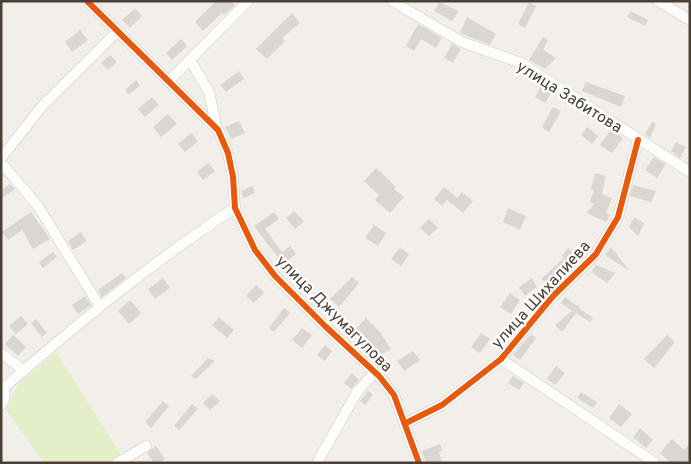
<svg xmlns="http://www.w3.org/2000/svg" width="691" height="464" font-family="Overpass,sans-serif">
  <rect width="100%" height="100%" fill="#f2efeb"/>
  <path fill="#e4eec9" d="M56,352L121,455L107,463H44L6,410L18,384Z"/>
  <path fill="#dad6d2" d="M216,1H231L235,5L224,15L222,13L203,31L195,22Z
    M439,2L459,11L452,21L434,11Z
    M529,2L536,6L525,28L518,24Z
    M135,8L142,16L130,28L122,20Z
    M631,11L648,20L645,26L627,17Z
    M292,13L300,23L282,38L285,41L267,59L256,49Z
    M467,17L496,34L490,45L460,33Z
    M418,24L442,38L436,48L421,39L414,51L406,46Z
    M80,30L88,40L72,52L65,42Z
    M543,37L548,40L543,50L556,58L545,69L529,60Z
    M181,39L187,46L172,60L166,53Z
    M452,44L461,49L453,63L444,58Z
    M110,55L117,62L108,70L101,63Z
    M239,71L244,79L226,92L220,85Z
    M136,80L140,85L129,95L125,90Z
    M586,82L625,96L621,107L582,91Z
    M541,86L552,92L545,103L535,97Z
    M152,97L159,105L145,117L138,109Z
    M553,107L561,111L549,132L542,127Z
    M168,114L177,124L161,137L153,127Z
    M239,121L245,133L231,139L225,127Z
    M652,122L656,124L650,138L645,134Z
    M587,127L598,136L592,144L581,135Z
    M611,130L623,138L612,153L600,145Z
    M191,133L198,141L185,152L178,144Z
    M676,142L686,147L680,158L671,151Z
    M654,157L666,164L657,178L645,170Z
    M208,163L215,171L203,180L197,172Z
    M376,168L396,187L394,189L404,197L390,213L375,200L379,195L364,181Z
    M595,173L606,176L602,194L612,198L606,213L610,215L606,222L587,213L594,204L590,202L594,190L591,189Z
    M10,184L15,189L1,199V190Z
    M633,185L656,191L651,202L630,196Z
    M252,186L255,193L244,198L241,191Z
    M444,187L457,198L462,192L473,201L463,213L447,200L442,206L434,199Z
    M508,208L526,216L520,230L503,222Z
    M294,211L304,221L295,229L286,218Z
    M31,212L50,239L33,249L22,230L8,240L2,232Z
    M274,212L279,219L265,229L282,252L290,246L296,254L283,264L254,226Z
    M634,217L644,223L638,236L629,227Z
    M429,219L438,228L429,236L420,228Z
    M374,225L386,233L378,246L365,238Z
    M81,232L87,241L73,250L68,241Z
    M400,247L409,254L401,266L391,259Z
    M611,247L629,270H628L605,255Z
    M568,248L581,259L573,267L570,263L549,285L541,279L564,258L562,256Z
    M53,252L57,257L43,268L39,262Z
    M596,265L610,271L615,273L607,283L591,272Z
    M122,273L126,278L102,297L98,290Z
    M352,277L359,283L339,307L330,299Z
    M163,278L170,288L155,299L148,289Z
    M532,278L537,287L525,296L519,287Z
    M256,285L264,292L254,303L246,296Z
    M510,293L520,300L511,314L500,307Z
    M85,296L91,305L78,314L72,305Z
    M565,297L577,306L579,305L580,309L593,318L590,322L576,313L562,332L555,325L572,311L561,303Z
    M130,300L141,313L129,324L118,311Z
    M284,308L290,313L274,332L269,328Z
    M21,316L28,324L16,334L9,326Z
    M219,317L234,330L227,338L212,325Z
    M366,318L380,332L391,349L380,355L374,346L356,329Z
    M36,319L47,333L42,337L31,323Z
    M302,328L312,335L302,348L292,340Z
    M481,333L490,339L480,353L471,347Z
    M531,334L536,338L520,360L513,355Z
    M13,335L26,347L18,356L5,344Z
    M667,335L675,342L654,368L644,359Z
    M325,345L332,351L325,361L317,355Z
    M413,351L420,360L404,371L397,361Z
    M208,358L215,361L196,379L191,376Z
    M556,366L565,373L555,385L547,379Z
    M352,373L359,380L351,389L344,383Z
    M513,376L524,383L519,390L508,383Z
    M368,391L373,395L365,405L360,401Z
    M581,392L597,402L593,408L577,398Z
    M212,394L220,401L210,410L203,403Z
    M163,401L169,406L151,428L145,422Z
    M192,404L198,409L179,430L174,426Z
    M619,404L632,414L621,427L609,418Z
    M640,428L653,440L646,448L633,437Z
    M672,439L684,450L690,443V458L686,463H671L660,453Z
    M440,444L442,451L439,452L442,463H426L422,451Z
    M156,446L165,459L159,463H154L147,453Z"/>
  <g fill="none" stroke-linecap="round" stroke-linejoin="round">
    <defs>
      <path id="street" d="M87,1L218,130L228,153L233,177L235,208L255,250L275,276L326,327L379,376L394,395L419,463
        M392,1L462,42L521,63L690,172
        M658,1L690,20
        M190,60L209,92L217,129
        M169,81L248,1
        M2,157L43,105L117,32
        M4,166L38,206L100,307
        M1,353L24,371
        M501,359L655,463
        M1,390C76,325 152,262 235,208
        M1,405L4,399V388
        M406,423L442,405L501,359L553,296L596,254L618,217L638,140
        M117,463L146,446
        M317,463L357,392L375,372"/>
    </defs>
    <use href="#street" stroke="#cfcbc7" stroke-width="11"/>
    <use href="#street" stroke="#fdfdfc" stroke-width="10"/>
    <defs>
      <path id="cycleway" d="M87,1L218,130L228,153L233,177L235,208L255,250L275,276L326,327L379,376L394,395L419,463
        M406,423L442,405L501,359L553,296L596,254L618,217L638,140"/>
    </defs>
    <use href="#cycleway" stroke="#fff" stroke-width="9"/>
    <use href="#cycleway" stroke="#e8590c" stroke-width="6"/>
  </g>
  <g text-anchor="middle" stroke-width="4.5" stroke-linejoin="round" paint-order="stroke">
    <g font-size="16" fill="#4a4036" stroke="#fff">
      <text transform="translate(570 96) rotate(32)" y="6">улица Забитова</text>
      <text transform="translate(540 294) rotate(-48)" y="6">улица Шихалиева</text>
      <text transform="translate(335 313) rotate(45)" y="6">улица Джумагулова</text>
    </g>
  </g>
  <rect width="691" height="464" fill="none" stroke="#4a4036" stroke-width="5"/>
</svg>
